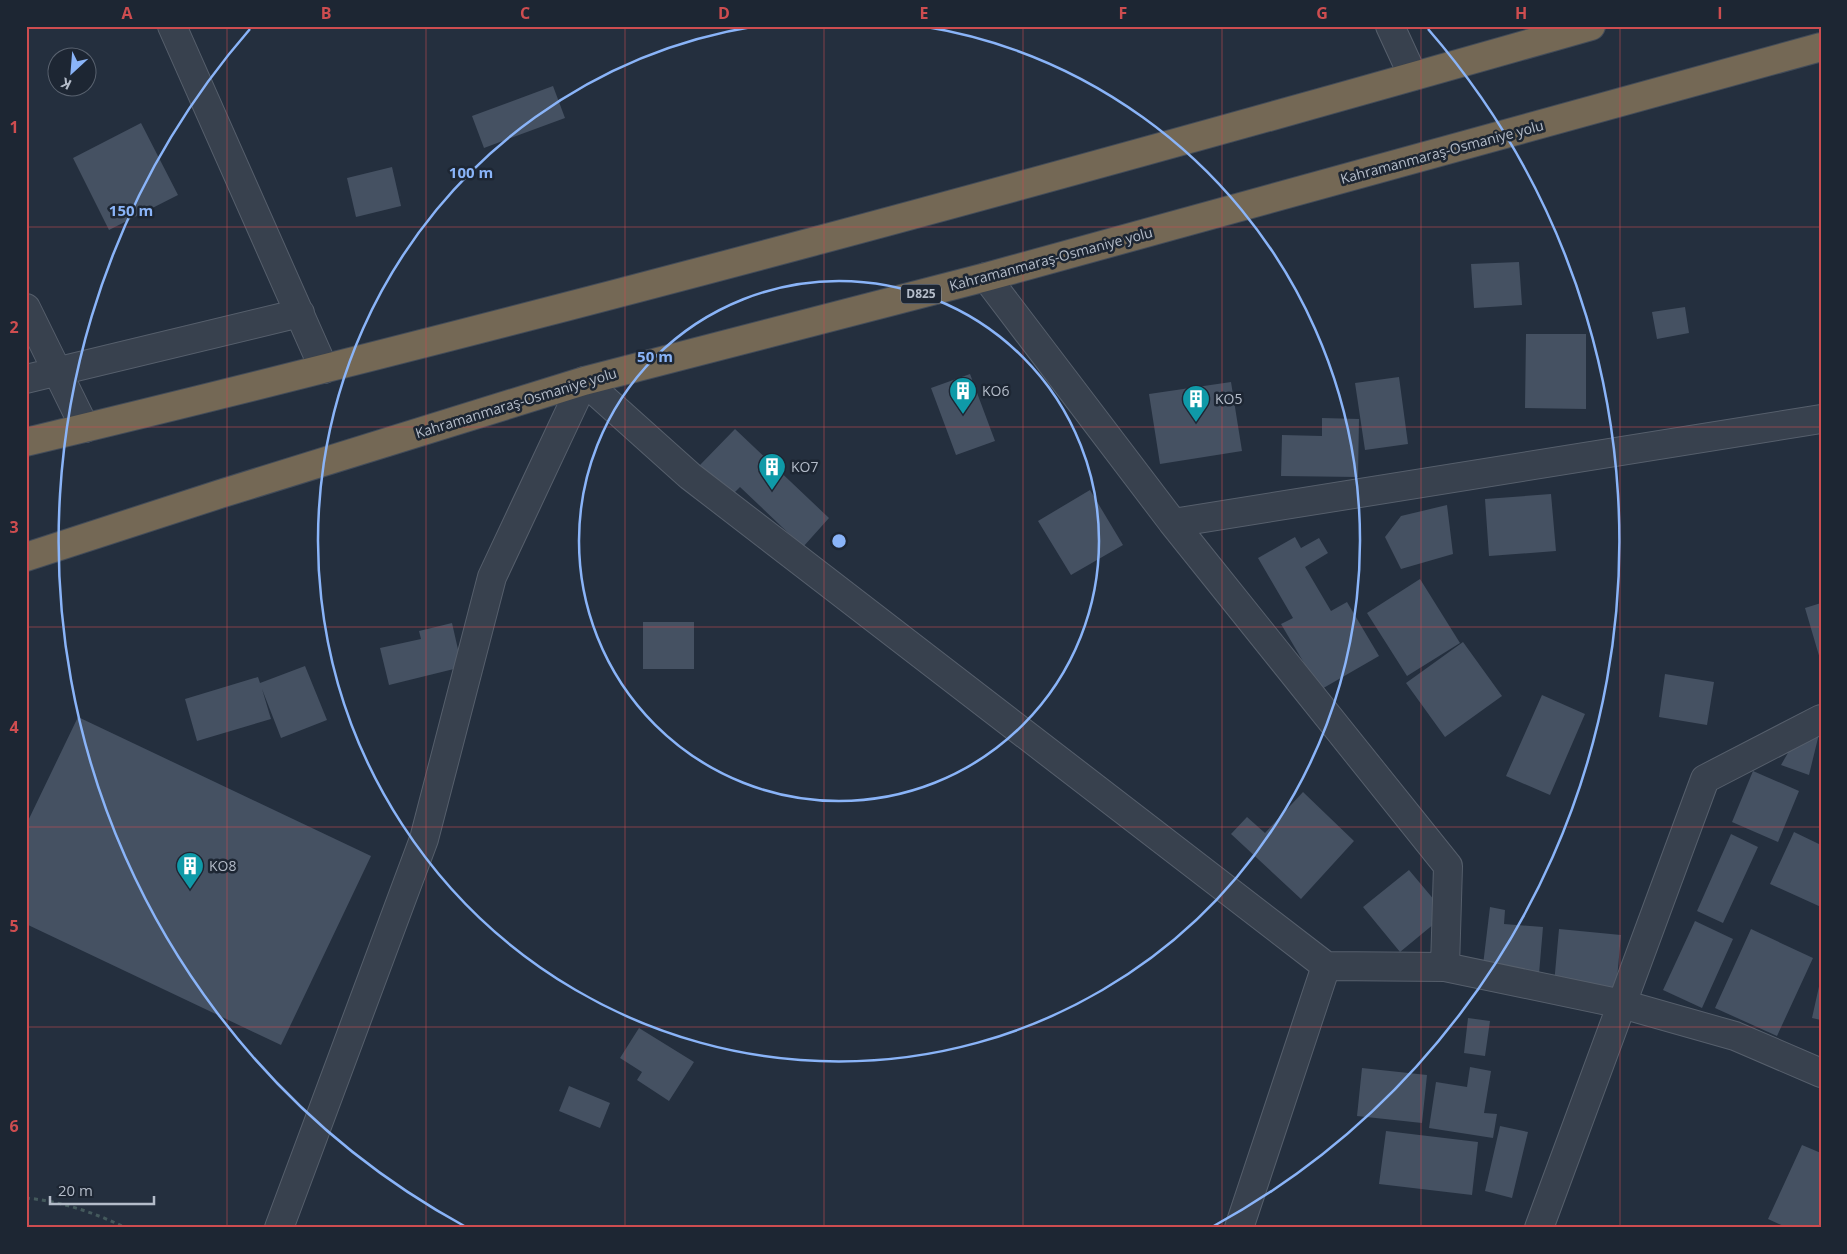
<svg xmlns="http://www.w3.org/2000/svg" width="1847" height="1254" font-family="'Open Sans',sans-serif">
  <rect width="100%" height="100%" fill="#242f3e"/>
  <path fill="#455162" d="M553,86L565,118L484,148L472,116Z
    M141,123L178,195L109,230L73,158Z
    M392,167L401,206L356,217L347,178Z
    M1519,262L1522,305L1474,308L1471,264Z
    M1685,307L1689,333L1657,339L1652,312Z
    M1526,334H1586V409L1525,408Z
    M970,374L995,441L956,455L931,388Z
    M1399,377L1408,444L1365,450L1355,383Z
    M1231,382L1242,451L1160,464L1149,394Z
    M1322,418L1359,419L1358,477L1281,476L1282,435L1322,436Z
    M735,429L829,518L803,547L740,487L732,495L700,465Z
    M1090,490L1123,545L1071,575L1038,521Z
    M1551,494L1556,551L1489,556L1485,499Z
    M1447,505L1453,554L1401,569L1385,537L1401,516Z
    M1295,537L1301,548L1319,538L1328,553L1305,567L1331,611L1347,602L1379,656L1320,690L1281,624L1293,618L1258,558Z
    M1420,579L1460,643L1407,676L1367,613Z
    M1821,603V659H1820L1805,608Z
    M643,622H694V669H643Z
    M452,623L462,667L389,685L380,648L421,639L419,631Z
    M1463,642L1502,696L1445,737L1406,683Z
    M305,666L327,720L281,738L262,689L271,719L197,741L185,699L258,677L260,683Z
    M1665,674L1714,682L1707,725L1659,717Z
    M1542,695L1585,714L1550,795L1506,776Z
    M78,717L371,856L281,1045L26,924V825Z
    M1819,734L1809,775L1781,765L1793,744Z
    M1753,771L1799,791L1778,842L1732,822Z
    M1303,792L1354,841L1301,899L1231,834L1247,817L1265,833Z
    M1794,832L1821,845V907L1770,884Z
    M1731,834L1758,847L1723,923L1697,911Z
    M1409,870L1446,914L1400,952L1363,907Z
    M1490,907L1505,910L1504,924L1543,927L1539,974L1483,965Z
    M1695,921L1733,939L1702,1008L1663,990Z
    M1559,929L1621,935L1616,990L1554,984Z
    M1751,929L1813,958L1777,1036L1715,1008Z
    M1820,982H1821V1020L1812,1018Z
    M1468,1018L1490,1021L1485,1056L1464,1053Z
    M639,1028L694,1062L669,1101L637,1080L642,1072L620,1058Z
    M1470,1067L1491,1071L1484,1113L1497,1114L1493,1138L1429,1128L1436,1082L1467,1087Z
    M1362,1068L1427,1075L1422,1123L1357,1116Z
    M569,1086L610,1103L600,1128L559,1111Z
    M1500,1126L1528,1132L1512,1198L1485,1191Z
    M1386,1131L1478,1142L1472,1195L1379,1184Z
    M1802,1145L1821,1153V1228H1788L1768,1219Z"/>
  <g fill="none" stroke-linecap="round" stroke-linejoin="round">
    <defs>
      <path id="minor" d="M172,26L324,369
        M1390,26L1413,76
        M986,277L1173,523L1448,866L1445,967
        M26,308L85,428
        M26,379L300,313
        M1173,523L1821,419
        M1326,966L1445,967L1622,1004L1735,1036L1821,1073
        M279,1228L424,839L492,577L584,381L690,476L1326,966L1239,1228
        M1539,1228L1705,779L1821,719"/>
      <path id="highway" d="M26,442C551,316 1072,174 1591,26
        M26,557L220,494L584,381L986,277L1821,47"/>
    </defs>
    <use href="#minor" stroke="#565f6c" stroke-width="30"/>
    <use href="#highway" stroke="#434c59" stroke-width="30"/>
    <path stroke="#44595c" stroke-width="3" stroke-dasharray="4 4" stroke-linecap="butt" d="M26,1198C60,1201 96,1213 126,1228"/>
    <use href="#minor" stroke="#38414e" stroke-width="28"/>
    <use href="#highway" stroke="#746855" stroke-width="28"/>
  </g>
  <path fill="none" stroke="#ce4d50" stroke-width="1" stroke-opacity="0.55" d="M227,26V1228M426,26V1228M625,26V1228M824,26V1228M1023,26V1228M1222,26V1228M1421,26V1228M1620,26V1228M26,227H1821M26,427H1821M26,627H1821M26,827H1821M26,1027H1821"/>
  <g fill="none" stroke="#8ab4f8" stroke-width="2.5">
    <circle cx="839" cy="541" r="260"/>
    <path d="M921 26A521 521 0 1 1 757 26"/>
    <path d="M466 1227A781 781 0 0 1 250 29M1428 29A781 781 0 0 1 1212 1227"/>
  </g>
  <defs>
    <symbol id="building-pin" viewBox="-11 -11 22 30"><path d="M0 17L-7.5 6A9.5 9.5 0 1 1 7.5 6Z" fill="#0f9aa8" stroke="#1d2633"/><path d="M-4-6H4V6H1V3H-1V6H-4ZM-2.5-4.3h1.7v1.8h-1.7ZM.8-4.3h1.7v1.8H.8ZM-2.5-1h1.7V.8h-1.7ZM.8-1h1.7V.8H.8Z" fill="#fff"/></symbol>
  </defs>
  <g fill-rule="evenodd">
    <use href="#building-pin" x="947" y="375" width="32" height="43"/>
    <use href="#building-pin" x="1180" y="383" width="32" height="43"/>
    <use href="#building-pin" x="756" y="451" width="32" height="43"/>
    <use href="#building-pin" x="174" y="850" width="32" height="43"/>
  </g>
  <g text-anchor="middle" stroke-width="5" stroke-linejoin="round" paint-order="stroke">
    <rect fill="#1d2633" stroke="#878f9c" stroke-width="1" x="901" y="284.5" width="40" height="19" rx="4"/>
    <g font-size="12" font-weight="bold" fill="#b4bcc9">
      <text x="921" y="298">D825</text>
    </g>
    <g font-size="14" fill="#b4bcc9" stroke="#1d2633">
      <text transform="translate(1442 152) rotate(-15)" y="5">Kahramanmaraş-Osmaniye yolu</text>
      <text transform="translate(1051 259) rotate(-15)" y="5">Kahramanmaraş-Osmaniye yolu</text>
      <text transform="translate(516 403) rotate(-17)" y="5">Kahramanmaraş-Osmaniye yolu</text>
    </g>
    <g font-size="14" fill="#b4bcc9" stroke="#1d2633" text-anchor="start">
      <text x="982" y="396">KO6</text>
      <text x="1215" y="404">KO5</text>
      <text x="791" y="472">KO7</text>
      <text x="209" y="871">KO8</text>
    </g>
  </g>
  <circle cx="839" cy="541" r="8" fill="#8ab4f8" stroke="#1d2633" stroke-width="2.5"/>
  <g font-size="15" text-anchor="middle" font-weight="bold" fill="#8ab4f8" stroke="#1d2633" stroke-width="5" stroke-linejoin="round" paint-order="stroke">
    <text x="471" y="178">100 m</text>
    <text x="131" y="216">150 m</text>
    <text x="655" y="362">50 m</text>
  </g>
  <rect width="1847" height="1254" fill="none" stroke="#1d2633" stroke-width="55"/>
  <g transform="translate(72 72) rotate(206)"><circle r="24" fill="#1d2633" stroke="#59626f"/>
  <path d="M0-4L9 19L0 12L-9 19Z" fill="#8ab4f8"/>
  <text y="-8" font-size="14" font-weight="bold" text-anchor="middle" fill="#b4bcc9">K</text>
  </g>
  <path d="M50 1196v8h104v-8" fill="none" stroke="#b4bcc9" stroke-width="2.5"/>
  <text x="58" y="1196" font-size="15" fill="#b4bcc9" stroke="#1d2633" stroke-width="4" paint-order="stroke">20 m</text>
  <rect x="28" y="28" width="1792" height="1198" fill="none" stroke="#ce4d50" stroke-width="2"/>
  <g font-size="16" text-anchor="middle" font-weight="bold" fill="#ce4d50">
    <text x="127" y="19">A</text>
    <text x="326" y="19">B</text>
    <text x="525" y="19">C</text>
    <text x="724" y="19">D</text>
    <text x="924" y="19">E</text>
    <text x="1123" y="19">F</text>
    <text x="1322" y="19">G</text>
    <text x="1521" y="19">H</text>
    <text x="1720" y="19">I</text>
    <text x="14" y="133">1</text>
    <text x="14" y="333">2</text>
    <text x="14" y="533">3</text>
    <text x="14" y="733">4</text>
    <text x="14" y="932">5</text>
    <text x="14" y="1132">6</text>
  </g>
</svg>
